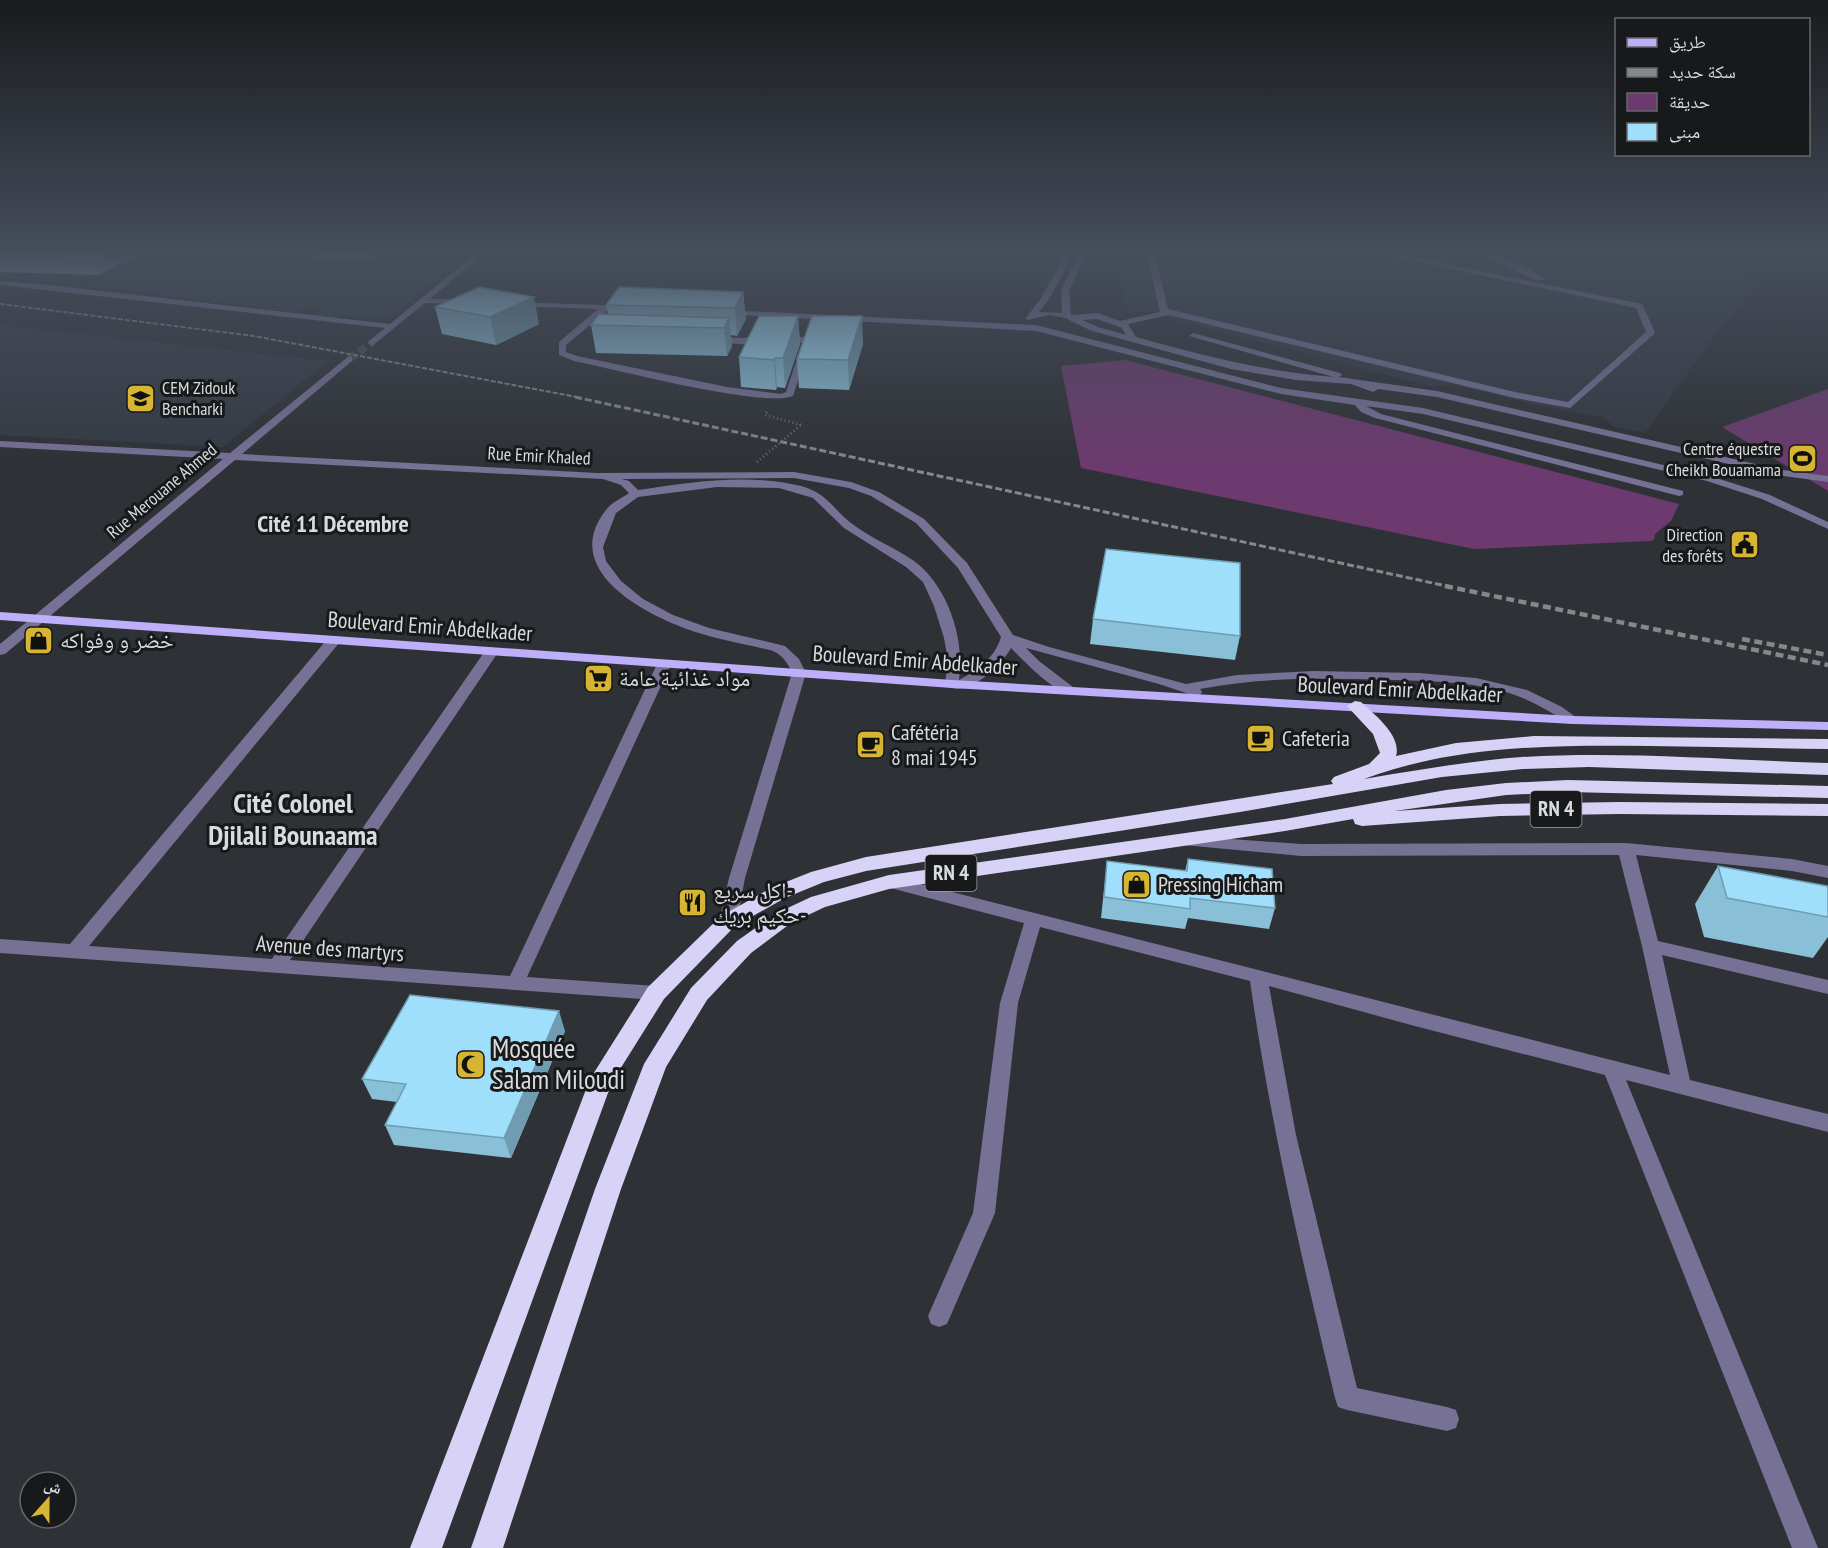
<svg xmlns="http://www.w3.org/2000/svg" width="1828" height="1548" font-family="'PT Sans Narrow','Noto Naskh Arabic',sans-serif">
  <rect width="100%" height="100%" fill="#2e3135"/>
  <path fill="#343a43" d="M0,251H470L392,316L333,317L315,316L320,309L312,308L295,312L87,285L97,279L83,278L71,283L0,278Z
    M1112,251H1618L1763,278L1707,346L1645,433L1614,427L1603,417L1540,406L1450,384L1433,387L1187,323L1178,324L1159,311H1127Z
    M0,325L328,361L223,447L0,435Z"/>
  <path fill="#6c3a6e" d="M1125,360L1679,504L1671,521L1655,534L1654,540L1650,541L1474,549L1081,468L1061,366Z
    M1828,389V491L1722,427Z"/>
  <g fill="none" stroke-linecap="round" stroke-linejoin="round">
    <path stroke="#484a4e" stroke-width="8" stroke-dasharray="8 4.5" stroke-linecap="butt" d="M349,359L372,343"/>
    <path stroke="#6a6d70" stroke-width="3" stroke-dasharray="1 3" stroke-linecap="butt" d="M767,412L765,415L801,425"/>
    <path fill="#777196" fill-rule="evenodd" d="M479,251H487L430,299L467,300H470V304L425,303L372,346L368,343L369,341L385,328L0,285V281L49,285L390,324Z
      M1067,251H1075L1049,299L1039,312L1062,313L1061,290L1080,251H1088L1069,290L1071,315L1098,313L1120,321L1160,312L1146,251H1154L1168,309L1515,392L1568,402L1646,332L1636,308L1367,251H1381L1642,304L1655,332L1654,334L1570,408L1515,398L1169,315L1128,324L1136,337C1202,355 1265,372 1334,377L1189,336L1193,333L1340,373L1342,375L1339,377L1437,391L1777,469L1828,476V482L1777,475L1437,397L1378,389L1373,392L1351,384L1296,380L1231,369L1092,331L1065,318L1050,315L1027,320L1026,318L1041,298ZM1097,319L1122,328L1126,335L1098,327L1082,320Z
      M1474,251C1494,250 1529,267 1544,279L1537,281Z
      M512,302L629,306V310H608L566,345V352L577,356L727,387L781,394L786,392L800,350L804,347L808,350L793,396C762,408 615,369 574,361L559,355V342L598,309L515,306H512Z
      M725,310L1036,325L1281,388L1423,408L1710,476L1770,495L1828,522V529L1762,499L1707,481L1423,414L1366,406L1381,414L1683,491V495L1679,496L1375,418L1361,412L1355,405L1281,394L1036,331L722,314L721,312Z
      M755,335L808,337L812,340L808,343L755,341L744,344L713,343L709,340L713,337L744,338Z
      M349,356L352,357V361L242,454L597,473L794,472L851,482L879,492L924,519L967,563L1013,635L1049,647L1186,684L1237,675L1313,671L1419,673L1476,678L1527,690L1562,707L1580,720L1573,724L1568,723C1548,710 1526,697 1502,691C1466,681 1426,681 1388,680C1325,678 1262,677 1200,689L1202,692L1200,695L1195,696L1159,684L1026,648L1039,661L1073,687L1075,690L1073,693C1057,697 1022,659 1011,648C1002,665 964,702 945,684L948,660L944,638L934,606L923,582L906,567L844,528L813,498L779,488L717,487L638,497L616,513L603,547L606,561L621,581L643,599L673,615L709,628L785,646L799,659L806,673L745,878L737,921L734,925L728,927L722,925L719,921L729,878L792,673C789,665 783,656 775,652C770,649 763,649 757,647C738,643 718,639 699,633C651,618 557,572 606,510C611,503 622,498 629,493L621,485L603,479L235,460L5,654L0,655V644L223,459L0,447V441L230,453ZM794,478L849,488L871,496L916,523L958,568L1001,637C994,659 979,669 959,680C965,639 948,586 914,561C894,547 870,538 851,523C832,508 827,493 801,486C747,473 691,482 638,490L629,481L622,479Z
      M334,636L339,637L341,640L339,643L89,946L272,959L487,648L492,647L499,651L290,960L510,976L657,664L664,660L671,664L527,977L656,986L662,988L665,993L662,998L656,1000L0,953V939L70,944L329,637Z
      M1189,836L1301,844L1626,843L1792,859L1828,866V878L1792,871L1636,855L1658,941L1828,980V994L1662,955L1690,1080L1828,1114V1132L1626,1080L1818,1548H1792L1605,1075L1411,1025L1269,986L1296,1135L1357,1388L1447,1407L1456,1410L1459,1419L1456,1428L1447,1431L1347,1410L1338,1407L1335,1398C1302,1260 1270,1122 1250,981L1040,927L1018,1003L995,1213L947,1324L939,1327L931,1324L928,1316L973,1213L1000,1003L1024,923L883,886L881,882L883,878L889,876L1670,1075L1642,946L1619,855L1301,856L1183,845L1181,841L1183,837Z"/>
    <path fill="#beaffb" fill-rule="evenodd" d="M0,612L952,680L1573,716L1828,722V730L1573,724L952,688L0,620Z"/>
    <path fill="#d8d2f7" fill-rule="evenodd" d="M1355,701L1361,702C1375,715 1402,736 1396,756L1456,743L1534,736L1828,739V749C1768,748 1709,747 1649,746C1553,745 1456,745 1364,779C1417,770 1469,761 1522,757C1624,751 1727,760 1828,763V775L1589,767L1523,769L1442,777L1240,812L866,871L824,882L785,898L735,926L664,999L612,1082L442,1548H410L590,1079L648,987L721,916L771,888L811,872L866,857L1333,784L1331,781L1334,777L1369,764L1380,753L1373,734L1347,706Z
      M1568,780L1828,786V798L1568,792L1506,795L1395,811L1500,804L1620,802L1828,804V816L1620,814L1500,816L1362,826L1355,824L1353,819L1285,831L889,889L825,907L791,923L751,953L707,1000L666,1067L621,1189L503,1548H471L595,1189L644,1064L691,988L737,941L777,913L811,897L889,875L1285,819L1446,790L1506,783Z"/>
    <path stroke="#85888b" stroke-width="2" stroke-dasharray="5 2" stroke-linecap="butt" d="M0,304L254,336L582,398"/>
    <path stroke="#85888b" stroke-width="3" stroke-dasharray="7 3" stroke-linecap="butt" d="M575,397L1451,587"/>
    <path stroke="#85888b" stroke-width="4.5" stroke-dasharray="8 4.5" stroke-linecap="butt" d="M1445,586L1828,665
      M1742,639L1828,655"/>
    <path stroke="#6a6d70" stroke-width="3" stroke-dasharray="1 3" stroke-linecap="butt" d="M757,462L801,425"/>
  </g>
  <path fill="#89c0d8" d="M144,251L99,275L0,272V253Z
    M313,251H381L368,260L315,259Z
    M743,292L746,319L737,336L731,335L732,346L727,356L596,353L591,325L608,315L606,305Z
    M435,307L539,324L496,345L442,334Z
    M798,316L800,344L785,388L777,387L776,390L741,387L739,357Z
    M863,344L849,390L799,388L797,359Z
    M1093,619L1240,636L1235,660L1090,644Z
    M1188,859L1275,908L1269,929L1188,918L1185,929L1101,918L1107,861L1185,871Z
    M1718,866L1828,888V937L1813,958L1704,937L1695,904Z
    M565,1031L511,1158L394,1145L385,1125L397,1102L372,1099L362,1079Z"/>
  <path fill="#6f9cb0" d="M114,251H144L99,275L94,262Z
    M365,251H381L368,260Z
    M743,292L746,319L737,336L735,308Z
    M534,297L539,324L496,345L490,317Z
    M798,316L800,344L785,388L783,358Z
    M862,316L863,344L849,390L848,360Z
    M729,318L732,346L727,356L724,328Z
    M775,358L777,387L776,390L774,360Z
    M559,1011L565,1031L511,1158L504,1138Z"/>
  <path fill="#9fdffb" stroke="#6f9cb0" stroke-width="1.5" d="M5,251H114L94,262L0,258V253Z
    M479,287L534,297L490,317L435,307Z
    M619,287L743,292L735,308L606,305Z
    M599,314L729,318L724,328L591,325Z
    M759,316H798L783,358H775L774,360L739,357Z
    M812,316H862L848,360L797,359Z
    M1106,549L1240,563V636L1093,619Z
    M1188,859L1272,869L1275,908L1190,898V909L1104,897L1107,861L1187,871Z
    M1718,866L1827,886L1828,888V917L1727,898Z
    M410,995L559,1011L504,1138L385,1125L406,1084L362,1079Z"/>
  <linearGradient id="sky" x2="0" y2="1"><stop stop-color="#191b1d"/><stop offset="0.54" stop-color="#464e5c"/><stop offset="1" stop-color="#464e5c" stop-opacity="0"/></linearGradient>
  <rect width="1828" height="467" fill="url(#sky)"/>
  <defs>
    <symbol id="school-square" viewBox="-11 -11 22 22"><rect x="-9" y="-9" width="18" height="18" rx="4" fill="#d6b534" stroke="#17191b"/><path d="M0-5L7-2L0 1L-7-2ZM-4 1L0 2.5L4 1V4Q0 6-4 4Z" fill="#111"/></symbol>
    <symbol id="stadium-square" viewBox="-11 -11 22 22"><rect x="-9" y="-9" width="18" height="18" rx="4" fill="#d6b534" stroke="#17191b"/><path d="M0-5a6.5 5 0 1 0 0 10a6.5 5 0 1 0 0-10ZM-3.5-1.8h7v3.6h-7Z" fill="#111"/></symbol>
    <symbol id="civic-square" viewBox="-11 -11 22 22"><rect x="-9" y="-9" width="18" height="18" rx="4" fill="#d6b534" stroke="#17191b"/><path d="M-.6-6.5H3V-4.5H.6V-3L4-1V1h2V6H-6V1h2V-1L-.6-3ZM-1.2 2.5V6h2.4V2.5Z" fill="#111"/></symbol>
    <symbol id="shop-square" viewBox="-11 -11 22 22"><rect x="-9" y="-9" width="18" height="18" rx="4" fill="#d6b534" stroke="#17191b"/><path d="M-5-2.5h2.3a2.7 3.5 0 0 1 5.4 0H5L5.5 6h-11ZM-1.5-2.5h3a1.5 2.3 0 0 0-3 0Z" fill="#111"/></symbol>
    <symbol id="supermarket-square" viewBox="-11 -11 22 22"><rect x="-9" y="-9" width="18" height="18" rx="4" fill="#d6b534" stroke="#17191b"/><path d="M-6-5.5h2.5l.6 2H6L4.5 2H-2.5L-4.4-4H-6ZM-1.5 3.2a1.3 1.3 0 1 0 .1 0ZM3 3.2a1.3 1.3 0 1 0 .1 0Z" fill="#111"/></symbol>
    <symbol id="cafe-square" viewBox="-11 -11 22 22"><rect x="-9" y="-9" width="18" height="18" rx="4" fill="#d6b534" stroke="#17191b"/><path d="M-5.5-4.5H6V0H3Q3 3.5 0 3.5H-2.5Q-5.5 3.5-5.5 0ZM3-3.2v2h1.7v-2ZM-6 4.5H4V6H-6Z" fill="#111"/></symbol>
    <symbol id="restaurant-square" viewBox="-11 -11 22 22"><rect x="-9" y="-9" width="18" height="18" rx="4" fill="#d6b534" stroke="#17191b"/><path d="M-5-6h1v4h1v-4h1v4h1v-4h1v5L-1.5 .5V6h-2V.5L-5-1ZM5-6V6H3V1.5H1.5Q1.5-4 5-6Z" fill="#111"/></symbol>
    <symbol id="mosque-square" viewBox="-11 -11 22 22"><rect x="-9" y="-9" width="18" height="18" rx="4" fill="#d6b534" stroke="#17191b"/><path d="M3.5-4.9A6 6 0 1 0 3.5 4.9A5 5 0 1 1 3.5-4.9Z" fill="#111"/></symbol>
  </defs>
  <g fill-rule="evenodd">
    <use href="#school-square" x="124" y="382" width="33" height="33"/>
    <use href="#stadium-square" x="1786" y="442" width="33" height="33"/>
    <use href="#civic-square" x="1728" y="528" width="33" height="33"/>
    <use href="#shop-square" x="22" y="624" width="33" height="33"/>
    <use href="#supermarket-square" x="582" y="662" width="33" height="33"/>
    <use href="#cafe-square" x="1244" y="722" width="33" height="33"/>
    <use href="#cafe-square" x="854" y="728" width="33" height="33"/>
    <use href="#shop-square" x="1120" y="868" width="33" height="33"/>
    <use href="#restaurant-square" x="676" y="886" width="33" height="33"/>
    <use href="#mosque-square" x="454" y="1048" width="33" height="33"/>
  </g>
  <g text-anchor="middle" stroke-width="6" stroke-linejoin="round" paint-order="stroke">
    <g font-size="18" fill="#d9dbde" stroke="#17191b" text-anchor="end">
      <text x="162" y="394" text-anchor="start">CEM Zidouk<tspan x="162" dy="21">Bencharki</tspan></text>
      <text x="1781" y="455">Centre équestre<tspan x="1781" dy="21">Cheikh Bouamama</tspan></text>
      <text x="1723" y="541">Direction<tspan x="1723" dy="21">des forêts</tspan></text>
    </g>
    <g font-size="18" fill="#d9dbde" stroke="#17191b">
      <text transform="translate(539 456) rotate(3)" y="6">Rue Emir Khaled</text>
      <text transform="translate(162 491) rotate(-40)" y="6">Rue Merouane Ahmed</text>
    </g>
    <g fill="#17191b" stroke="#9fa1a4" stroke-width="1.5">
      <rect x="1530.5" y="791" width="51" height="36" rx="4.5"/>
      <rect x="925.5" y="855" width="51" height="36" rx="4.5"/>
    </g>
    <g font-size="21" font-weight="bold" fill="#d9dbde">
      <text x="1556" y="816">RN 4</text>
      <text x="951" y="880">RN 4</text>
    </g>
    <g font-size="22" fill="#d9dbde" stroke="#17191b">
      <text transform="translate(430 626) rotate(4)" y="8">Boulevard Emir Abdelkader</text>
      <text transform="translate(915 660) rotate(4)" y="8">Boulevard Emir Abdelkader</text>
      <text transform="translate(1400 689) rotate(3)" y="8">Boulevard Emir Abdelkader</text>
      <text transform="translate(330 948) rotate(4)" y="8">Avenue des martyrs</text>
    </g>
    <g font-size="22" fill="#d9dbde" stroke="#17191b" text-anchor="start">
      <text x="60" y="648">خضر و وفواكه</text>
      <text x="619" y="686">مواد غذائية عامة</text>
      <text x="891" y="740">Cafétéria<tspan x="891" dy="25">8 mai 1945</tspan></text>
      <text x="1282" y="746">Cafeteria</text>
      <text x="1158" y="892">Pressing Hicham</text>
      <text x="713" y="898">اكل سريع-<tspan x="713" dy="25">حكيم بريك-</tspan></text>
    </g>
    <g font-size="24" font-weight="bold" fill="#d9dbde" stroke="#17191b">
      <text x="333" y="532">Cité 11 Décembre</text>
    </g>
    <g font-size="27" fill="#d9dbde" stroke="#17191b" text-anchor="start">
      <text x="492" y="1058">Mosquée<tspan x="492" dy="31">Salam Miloudi</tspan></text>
    </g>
    <g font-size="28" font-weight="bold" fill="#d9dbde" stroke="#17191b">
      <text x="293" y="813">Cité Colonel<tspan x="293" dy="32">Djilali Bounaama</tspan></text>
    </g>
  </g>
  <rect x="1615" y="18" width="195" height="138" fill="#17191b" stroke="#656769" stroke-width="1.5"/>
  <rect x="1627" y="38" width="30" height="9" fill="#beaffb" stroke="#656769" stroke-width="1.5"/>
  <text x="1669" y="48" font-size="18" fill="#d9dbde">طريق</text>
  <rect x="1627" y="68" width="30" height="9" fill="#85888b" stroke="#656769" stroke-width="1.5"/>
  <text x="1669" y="78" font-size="18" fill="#d9dbde">سكة حديد</text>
  <rect x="1627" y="93" width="30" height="18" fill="#6c3a6e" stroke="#656769" stroke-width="1.5"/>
  <text x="1669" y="108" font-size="18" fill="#d9dbde">حديقة</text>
  <rect x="1627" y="123" width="30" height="18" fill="#9fdffb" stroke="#656769" stroke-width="1.5"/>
  <text x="1669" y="138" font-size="18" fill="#d9dbde">مبنى</text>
  <g transform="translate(48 1500) rotate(21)"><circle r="28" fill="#17191b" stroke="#656769" stroke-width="1.5"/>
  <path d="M0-4.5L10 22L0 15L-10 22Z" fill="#d6b534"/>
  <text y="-9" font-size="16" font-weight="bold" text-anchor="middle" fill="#d9dbde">ش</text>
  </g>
</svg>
